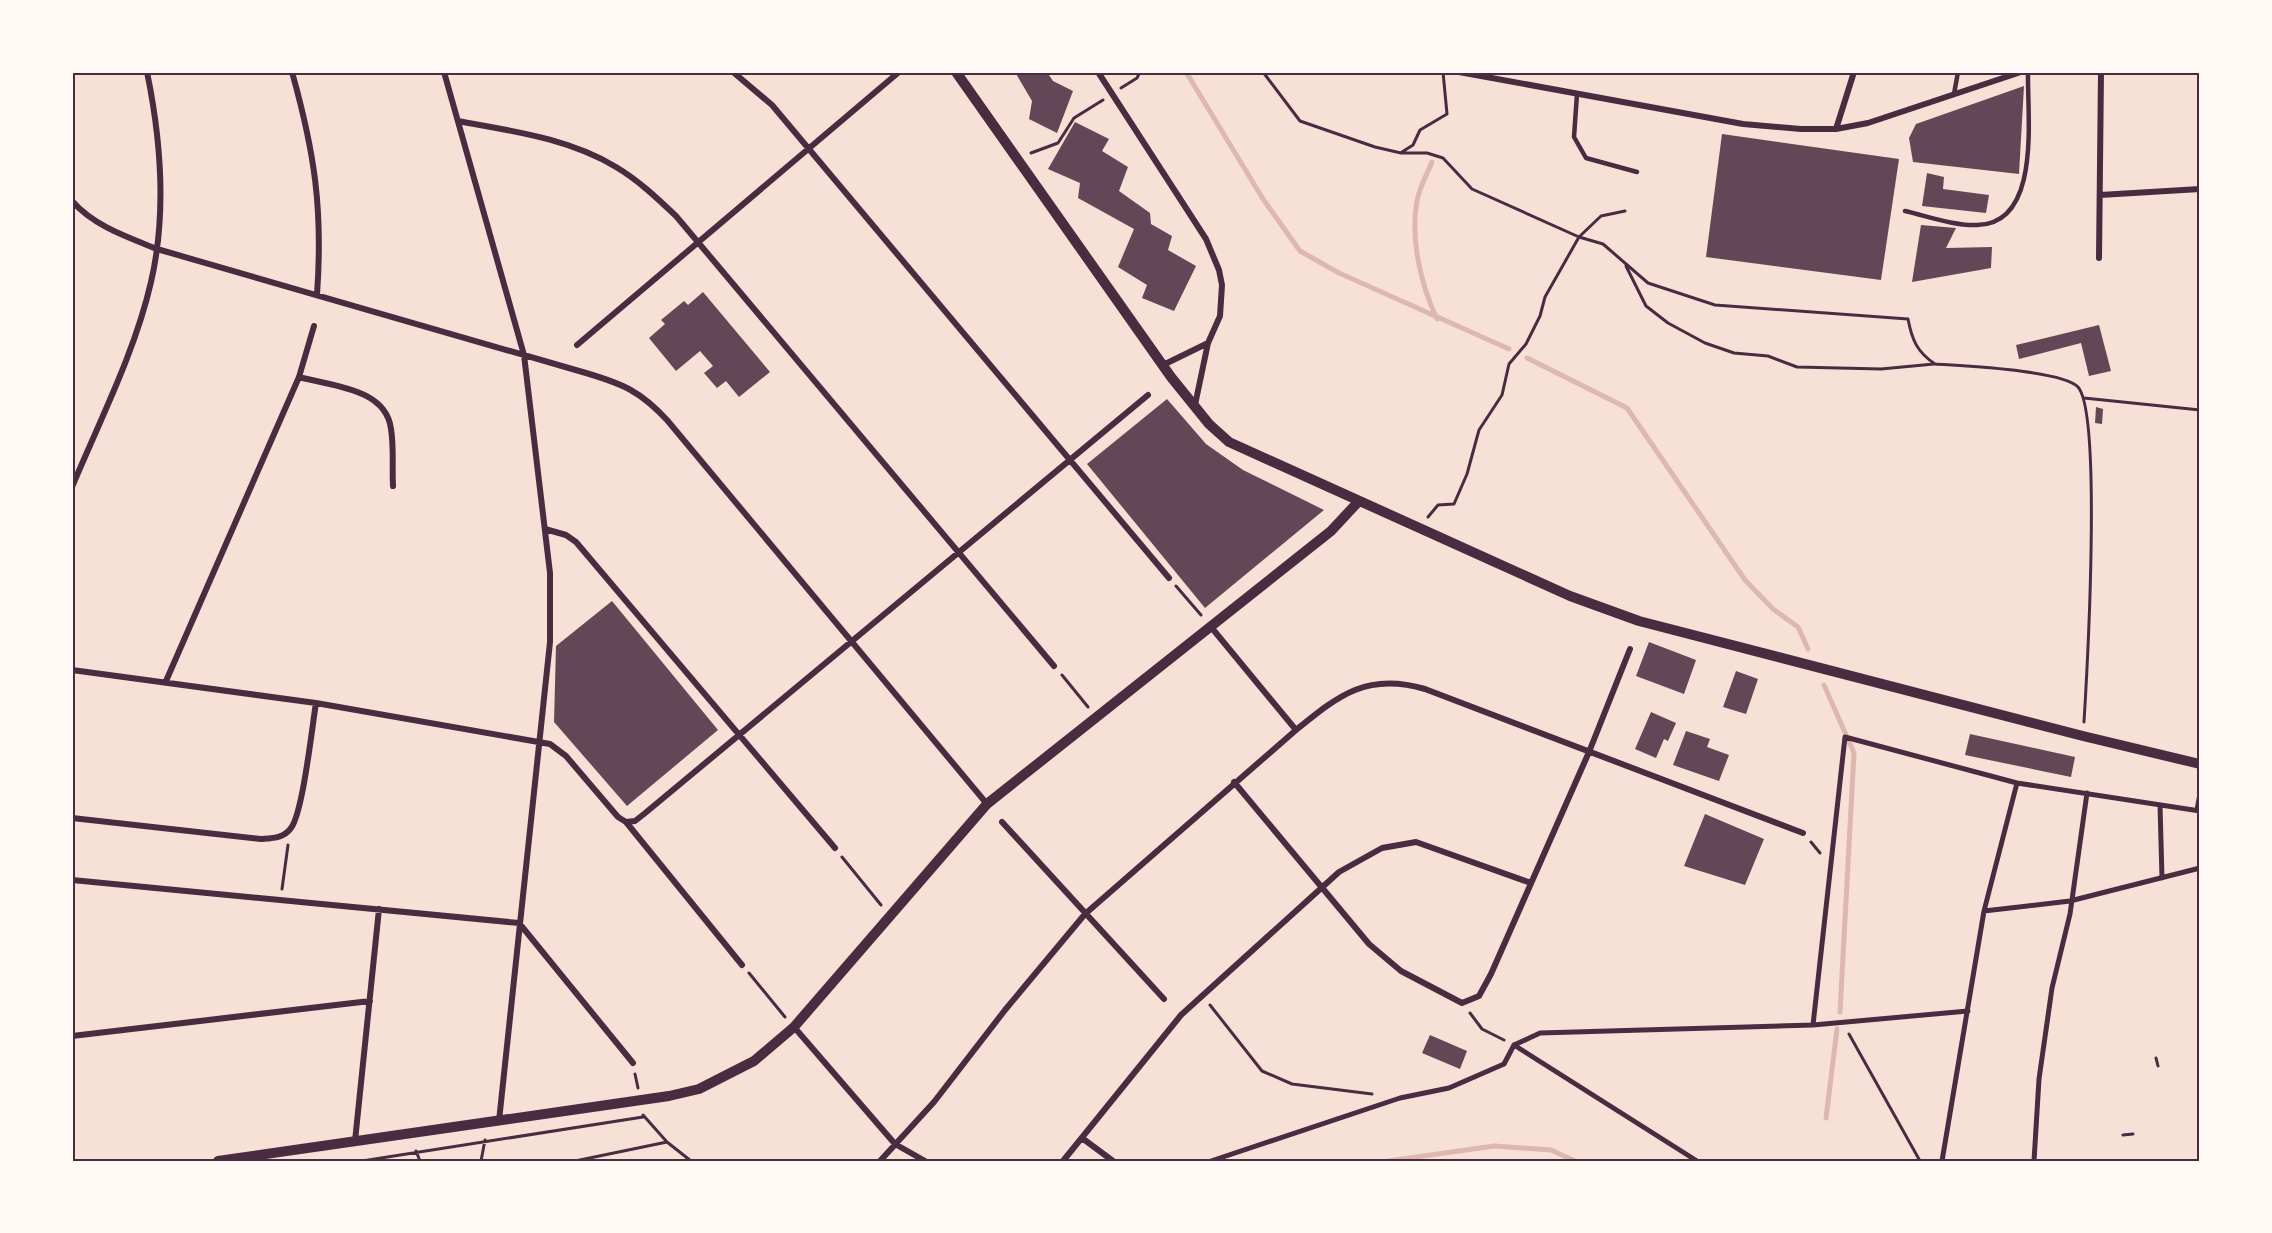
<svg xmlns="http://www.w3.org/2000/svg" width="2272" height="1233" font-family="Lora,serif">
  <rect width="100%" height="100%" fill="#f7e1d7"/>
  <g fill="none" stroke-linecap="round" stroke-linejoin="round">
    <path stroke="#dcb8b0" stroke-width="5" d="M1186,72L1263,199L1300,251L1339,273L1509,349
      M1432,162C1427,174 1419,188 1417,201C1410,239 1421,285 1437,319
      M1527,358L1627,408L1745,580L1773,609L1798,627L1808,649
      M1824,685L1854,753L1840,1012
      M1826,1118L1837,1029
      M1388,1161L1494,1146L1551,1150L1575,1161"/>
  </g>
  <path fill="#644757" d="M1015,72H1047L1053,81L1073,91L1057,133L1029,119L1032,101Z
    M2024,86L2019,174L1913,162L1909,138L1916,124Z
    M1075,122L1109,139L1102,151L1128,167L1119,191L1150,213L1151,224L1172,236L1168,250L1196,266L1174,311L1142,298L1147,285L1118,267L1134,229L1078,198L1080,183L1048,169Z
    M1722,134L1899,159L1881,280L1706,257Z
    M1927,173L1944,177L1943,189L1989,195L1986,213L1922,206Z
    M1921,225L1956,228L1946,248L1992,247L1991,268L1912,282Z
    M703,292L770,372L739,397L726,381L717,388L704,373L713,366L700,351L676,371L649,338L665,324L661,320L684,301L688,305Z
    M2099,325L2111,371L2089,376L2081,343L2019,359L2016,345Z
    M1167,399L1206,444L1243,470L1324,510L1205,608L1087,464Z
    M2096,407L2103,409L2102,424L2095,423Z
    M612,601L718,730L627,806L554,722L556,646Z
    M1649,642L1696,660L1684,694L1636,676Z
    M1736,671L1758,679L1746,714L1723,707Z
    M1651,712L1676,723L1668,741L1664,739L1656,758L1635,749Z
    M1686,731L1710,739L1707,747L1729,755L1719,781L1673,765Z
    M1970,734L2075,757L2071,777L1965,755Z
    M1705,814L1764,839L1745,885L1684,866Z
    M1430,1035L1467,1051L1460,1069L1422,1053Z"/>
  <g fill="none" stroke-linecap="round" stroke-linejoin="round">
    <path stroke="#4a2c40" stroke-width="3" d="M1263,72L1300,121L1375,147L1401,153H1427L1443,158L1472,189L1579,237L1603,244L1648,283L1715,305L1908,319C1912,340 1917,352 1935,364C1962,366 2062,370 2078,387C2102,414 2087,673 2084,722
      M1121,88L1137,78L1140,72
      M1402,152L1413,145L1420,130L1447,114L1443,72
      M1031,153L1058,143L1074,118L1103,100
      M1626,266L1646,306L1668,323L1705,343L1734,353L1768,356L1797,367L1881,369L1934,364
      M2084,398L2200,410
      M1428,517L1438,505L1454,504L1467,474L1479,430L1502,395L1509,364L1526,344L1540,316L1545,297L1579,237L1601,216L1625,211
      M1176,586L1201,615
      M1062,675L1088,707
      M1811,842L1820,853
      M842,857L881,905
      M282,889L288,845
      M749,973L785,1017
      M1210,1005L1262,1071L1292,1084L1372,1094
      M1470,1013L1482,1029L1504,1040
      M1849,1034L1920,1161
      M2156,1058L2158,1066
      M635,1074L638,1088
      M643,1115L667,1142L691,1161
      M2123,1135L2133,1134
      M416,1151L420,1161
      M362,1161L643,1117
      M481,1161L485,1140
      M575,1161L667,1142"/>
    <path stroke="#4a2c40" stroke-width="4.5" d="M1577,94L1574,137L1586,158L1637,172
      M1954,94L1958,72
      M1905,211C1927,216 1954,226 1977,225C2042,224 2027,116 2028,72"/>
    <path stroke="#4a2c40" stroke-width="5" d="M2160,805L2162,878
      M2197,810L2200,794
      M1984,911L2070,901L2200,868
      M1968,1011L1813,1025L1845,737L2017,783L2200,811
      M1514,1045L1540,1033L1813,1025
      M1514,1045L1697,1161
      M2200,1134V1143
      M1211,1161L1400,1098L1449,1088L1504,1064L1514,1045
      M1942,1161L1984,911L2017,783
      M2034,1161L2039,1079L2052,988L2070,914L2087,793"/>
    <path stroke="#4a2c40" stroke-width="6" d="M292,72C315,154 323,210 317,295
      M444,72L524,355L550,573V642L499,1121
      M733,72L772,105L1169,578
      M1098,72L1206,239L1219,270L1222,285L1220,316L1208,343L1195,405
      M1459,72L1743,124L1801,129H1836L1868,123L2021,72
      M458,121C511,131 568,138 616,167C638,180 657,198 676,216L1054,666
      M1836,129L1854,72
      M2100,195L2200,189
      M72,201C94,226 127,237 157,249L586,373C623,384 640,391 667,420L987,804
      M2099,258L2101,72
      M577,345L899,72
      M1163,365L1208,343
      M299,377C331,386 386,388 391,429C394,447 392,467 393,486
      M72,487C100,420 135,352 151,282C167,213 161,140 147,72
      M545,529L566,535L576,542L835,848
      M1211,627L1296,730
      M72,670L316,703L550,744L566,756L618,817L626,822L742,965
      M166,681L299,377L314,326
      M1234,782L1369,944L1401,971L1462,1003L1479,996L1491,974L1589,752L1630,649
      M72,818L261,839C273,838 284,838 291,828C303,812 312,727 316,703
      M626,822L635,821L644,814L1148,395
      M1002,822L1164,999
      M72,880L519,923L633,1063
      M794,1027L895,1144L925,1161
      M72,1036L370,1001
      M1082,1138L1113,1161
      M355,1141L379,909
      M880,1161L934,1102L1005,1010L1085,914L1296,730C1339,695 1367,672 1425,689L1803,833
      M1063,1161L1181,1015L1339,872L1382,848L1416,842L1531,883"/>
    <path stroke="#4a2c40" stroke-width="10" d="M956,72L1171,377L1209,424L1229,442L1570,596L1639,621L2083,736L2200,764
      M218,1161L669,1096L699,1089L754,1061L794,1027L987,804L1331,531L1358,502"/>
  </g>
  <rect width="2272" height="1233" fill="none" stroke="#fffaf5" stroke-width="147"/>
  <rect x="74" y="74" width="2124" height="1086" fill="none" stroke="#4a2c40" stroke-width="2"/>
</svg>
